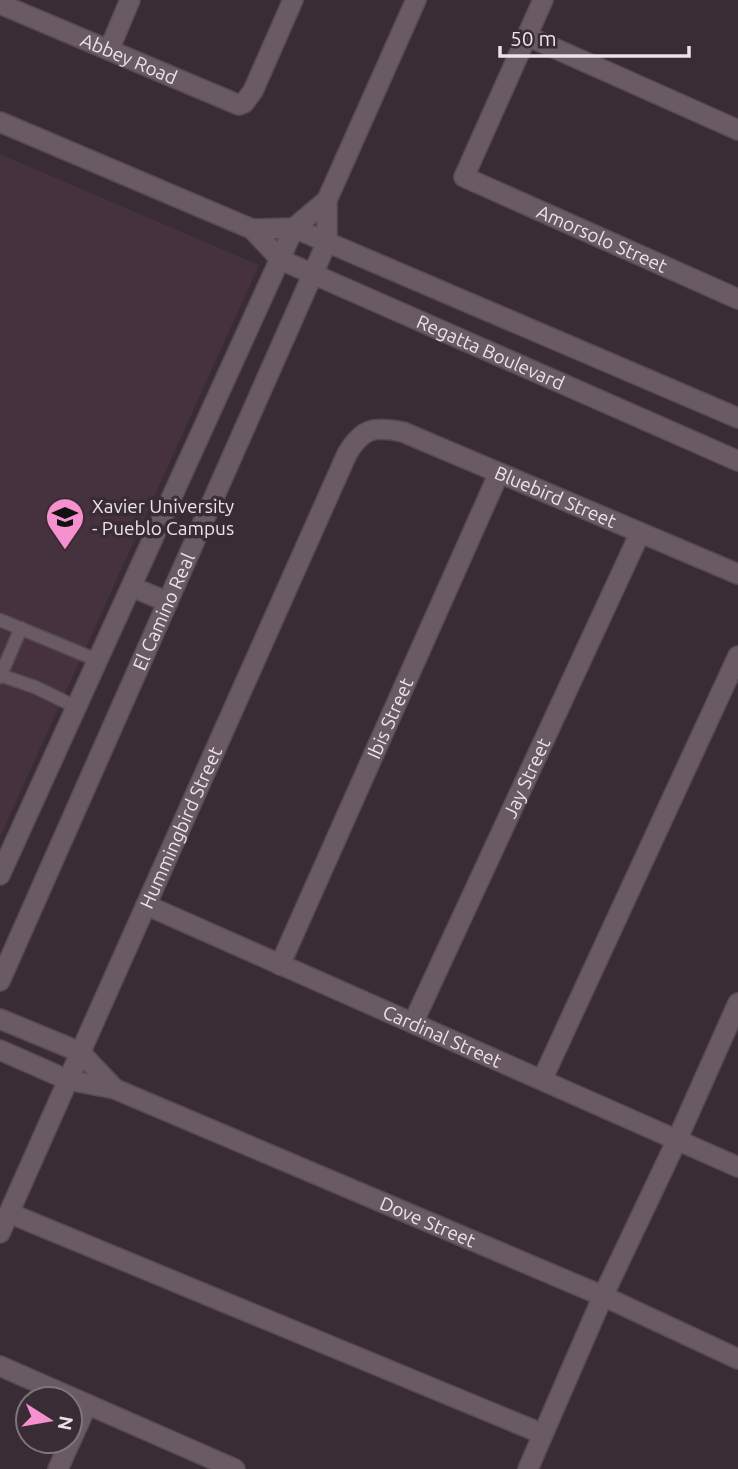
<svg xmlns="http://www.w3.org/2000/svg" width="738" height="1469" font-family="Ubuntu,sans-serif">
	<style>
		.built { fill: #46323e }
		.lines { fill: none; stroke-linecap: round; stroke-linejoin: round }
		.service-casing { stroke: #564a50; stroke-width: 15 }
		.minor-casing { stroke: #564a50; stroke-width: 22 }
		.tertiary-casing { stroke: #564a50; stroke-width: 22 }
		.service { stroke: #6a5a63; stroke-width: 12 }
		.minor { stroke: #6a5a63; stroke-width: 19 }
		.tertiary { stroke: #6a5a63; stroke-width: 19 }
		.labels { text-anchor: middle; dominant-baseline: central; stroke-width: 7; stroke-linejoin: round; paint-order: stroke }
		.street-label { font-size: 19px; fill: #ece2e7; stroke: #3a2c34 }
		.poi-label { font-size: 19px; fill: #ece2e7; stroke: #3a2c34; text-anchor: start }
	</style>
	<rect width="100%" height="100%" fill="#3a2c34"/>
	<path class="built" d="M0,154L259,265L0,837Z"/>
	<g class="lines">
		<defs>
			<path id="service" d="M0,620L97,660
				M0,675L35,687L76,707
				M0,677L21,628"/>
			<g id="minor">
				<path id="s1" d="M543,0L464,177L738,299"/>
				<path id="s2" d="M0,4L239,105L244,103L253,91L293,0"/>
				<path d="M527,36L738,130"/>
				<path d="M109,50L130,0"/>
				<path d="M0,122L252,229L281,260"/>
				<path d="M252,229L294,228"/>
				<path d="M132,587L168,602"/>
				<path id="s3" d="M146,905L738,1167"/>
				<path id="s4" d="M280,965L499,473"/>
				<path d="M0,1019L80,1052L115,1089"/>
				<path id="s5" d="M413,1023L640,533"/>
				<path id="s6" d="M0,1050L68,1080L115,1089L603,1296L738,1359"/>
				<path d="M542,1080L738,656"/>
				<path d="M9,1213L543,1434"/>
				<path id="s7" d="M0,1233L347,454C362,428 374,426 403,432L738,574"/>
				<path d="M0,1366L235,1469"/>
				<path d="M58,1469L87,1405"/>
				<path d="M528,1469L603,1296L677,1140L738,1003"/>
			</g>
			<g id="tertiary">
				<path d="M294,228L738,418"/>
				<path id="s8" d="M281,260L738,461"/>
				<path d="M0,875L294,228L327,200"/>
				<path id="s9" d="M0,981L327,242V200L416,0"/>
			</g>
		</defs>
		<use href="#service" class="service-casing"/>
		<use href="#minor" class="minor-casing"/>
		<use href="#tertiary" class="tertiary-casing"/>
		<use href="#service" class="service"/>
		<use href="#minor" class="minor"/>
		<use href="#tertiary" class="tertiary"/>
	</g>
	<defs>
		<symbol id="school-pin" viewBox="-11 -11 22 30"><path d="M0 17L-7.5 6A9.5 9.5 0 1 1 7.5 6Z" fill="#f690cf" stroke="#3a2c34"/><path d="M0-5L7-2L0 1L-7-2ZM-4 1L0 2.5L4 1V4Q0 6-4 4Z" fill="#111"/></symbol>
	</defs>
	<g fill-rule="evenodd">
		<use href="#school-pin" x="43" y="495" width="44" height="60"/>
	</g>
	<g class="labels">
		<g class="street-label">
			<text stroke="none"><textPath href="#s2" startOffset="140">Abbey Road</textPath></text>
			<text stroke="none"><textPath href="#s1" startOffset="345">Amorsolo Street</textPath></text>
			<text stroke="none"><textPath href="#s8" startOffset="229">Regatta Boulevard</textPath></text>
			<text stroke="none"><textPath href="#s7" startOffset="1085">Bluebird Street</textPath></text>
			<text stroke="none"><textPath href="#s9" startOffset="404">El Camino Real</textPath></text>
			<text stroke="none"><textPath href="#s4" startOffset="270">Ibis Street</textPath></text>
			<text stroke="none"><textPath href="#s5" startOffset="270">Jay Street</textPath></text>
			<text stroke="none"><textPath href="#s7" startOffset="444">Hummingbird Street</textPath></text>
			<text stroke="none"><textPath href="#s3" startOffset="324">Cardinal Street</textPath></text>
			<text stroke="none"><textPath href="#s6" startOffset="462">Dove Street</textPath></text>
		</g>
		<g class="poi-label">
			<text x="92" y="506">Xavier University<tspan x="92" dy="22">- Pueblo Campus</tspan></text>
		</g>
	</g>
	<g transform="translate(49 1420) rotate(101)"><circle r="33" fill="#3a2c34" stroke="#81757c" stroke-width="2"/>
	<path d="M0-5L12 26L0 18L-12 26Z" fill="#f690cf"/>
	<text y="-10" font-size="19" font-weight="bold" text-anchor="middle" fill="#ece2e7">N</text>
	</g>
	<path d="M500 46v10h189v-10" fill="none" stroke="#ece2e7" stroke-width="3.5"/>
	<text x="510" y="46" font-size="21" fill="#ece2e7" stroke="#3a2c34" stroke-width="5" paint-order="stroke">50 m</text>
</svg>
